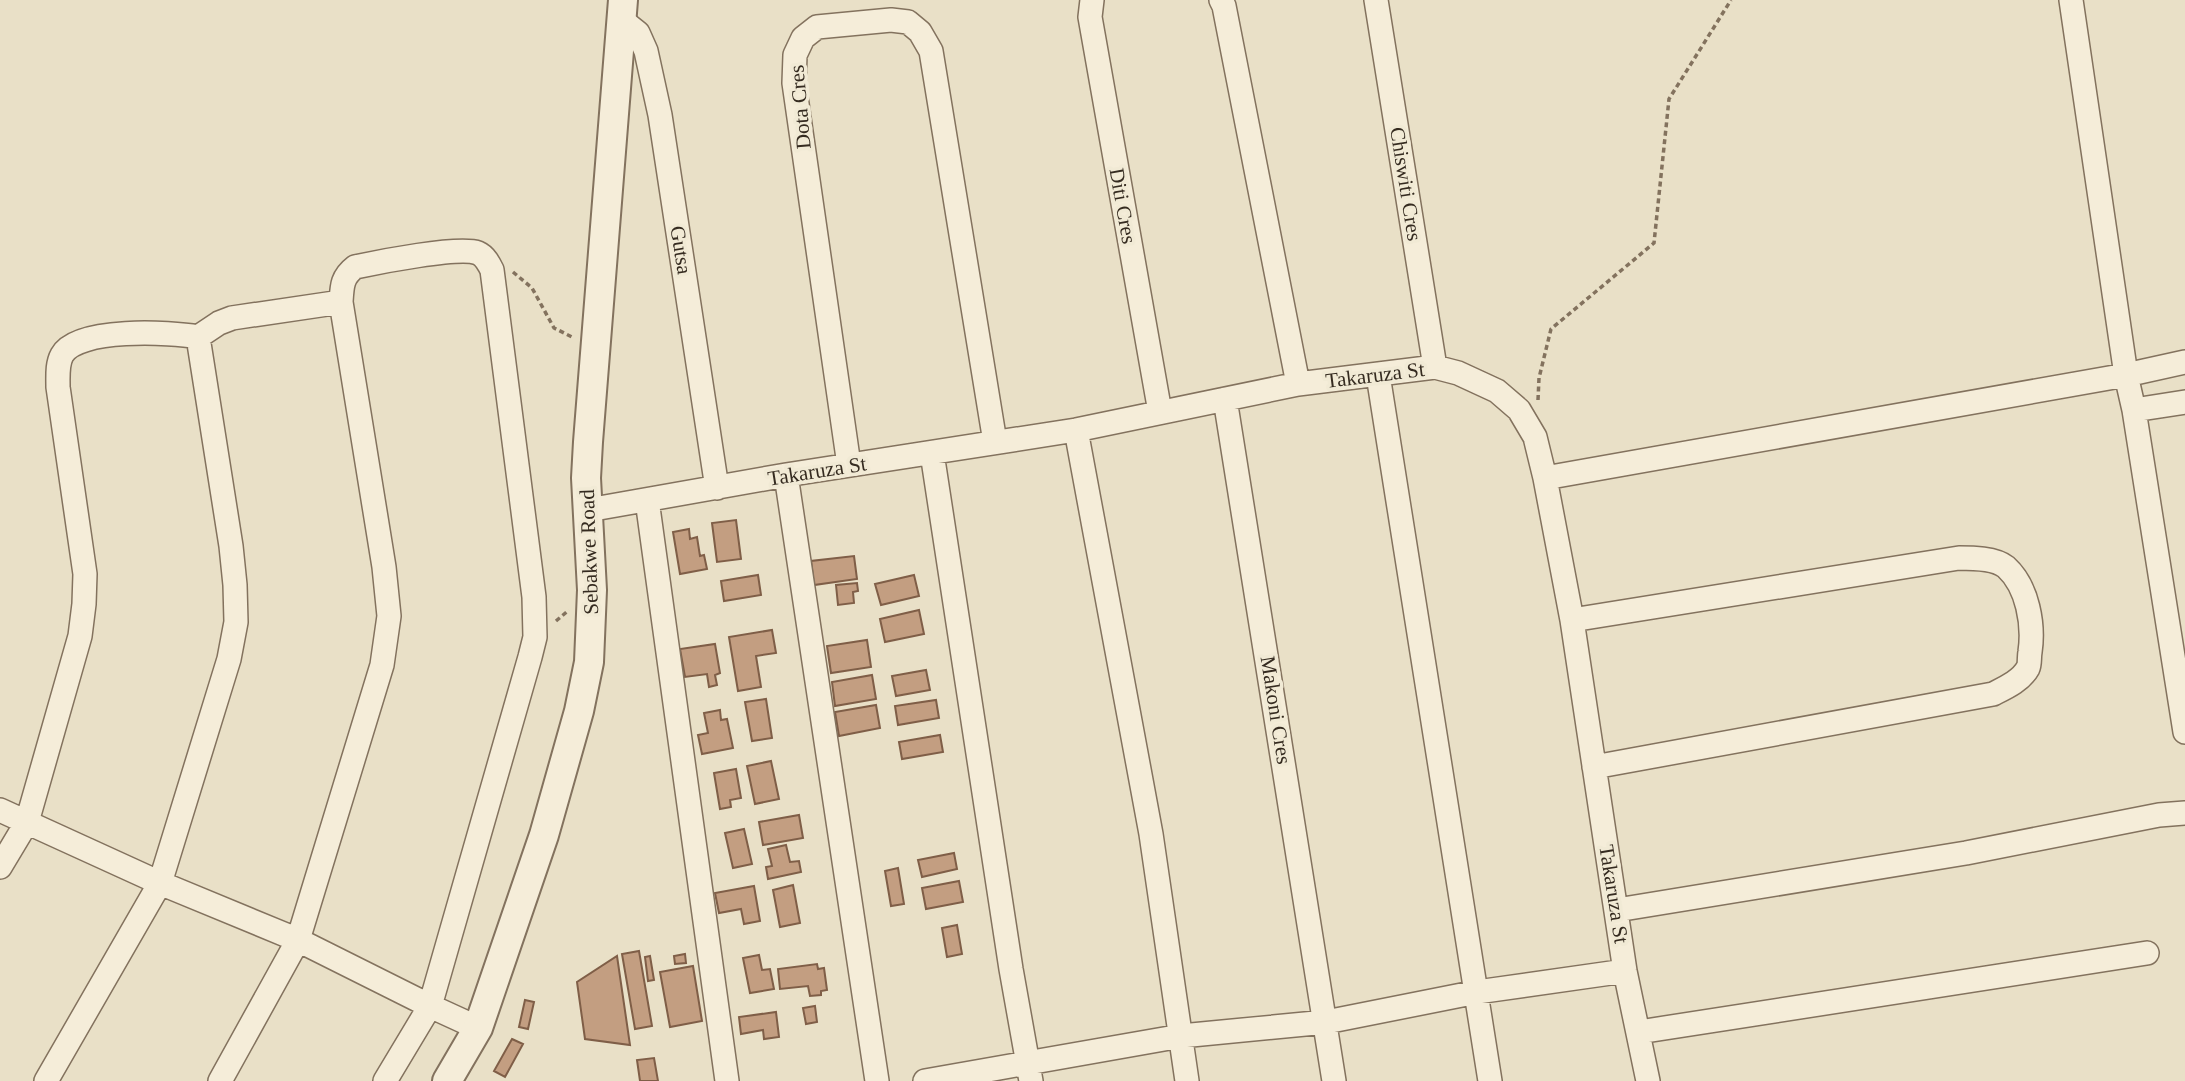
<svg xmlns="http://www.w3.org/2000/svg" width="2185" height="1081" font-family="Georgia,serif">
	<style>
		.building { fill: #c39e81; stroke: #7f5e47; stroke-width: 2 }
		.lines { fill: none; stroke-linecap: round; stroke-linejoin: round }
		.minor-casing { stroke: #83725e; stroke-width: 26 }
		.tertiary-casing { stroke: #83725e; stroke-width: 32 }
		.path { stroke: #83725e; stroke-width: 3.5; stroke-dasharray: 5 3.5; stroke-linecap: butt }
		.minor { stroke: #f5edd9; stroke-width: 23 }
		.tertiary { stroke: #f5edd9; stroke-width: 28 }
		.labels { text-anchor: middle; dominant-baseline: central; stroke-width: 7; stroke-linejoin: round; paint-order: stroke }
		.street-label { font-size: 21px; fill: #352b20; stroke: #f1ead5 }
	</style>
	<rect width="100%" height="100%" fill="#e9e0c7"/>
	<path class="building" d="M736,520L741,559L717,562L712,523Z
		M689,529L690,539L697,537L700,556L704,555L707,569L680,574L673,532Z
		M854,556L857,579L814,585L811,561Z
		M758,575L761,595L724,601L721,581Z
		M914,575L919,596L881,605L875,584Z
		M857,583L858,591L853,592L854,603L838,605L836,585Z
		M919,610L924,634L885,642L880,619Z
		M772,630L776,653L756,656L761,687L738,691L729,637Z
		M867,640L871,667L831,673L827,646Z
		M715,644L720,673L715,675L717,685L709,687L707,674L685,677L680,649Z
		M926,670L930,690L896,696L892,676Z
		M872,675L876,699L835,706L832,682Z
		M766,699L772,738L752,741L745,702Z
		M936,700L939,718L898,725L895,706Z
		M876,705L880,728L839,736L835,712Z
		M720,710L721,720L727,719L733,748L702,754L698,735L708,733L704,713Z
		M940,735L943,752L902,759L899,742Z
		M771,761L779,799L755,804L747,766Z
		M736,769L741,798L730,800L731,807L720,809L714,773Z
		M799,815L803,838L763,845L759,822Z
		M744,829L752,864L733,868L725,833Z
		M786,845L790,862L799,861L801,872L768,879L766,867L772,866L768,849Z
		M954,853L957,869L922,877L918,860Z
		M898,868L904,904L891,906L885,871Z
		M959,881L963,902L926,909L922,888Z
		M793,885L800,923L780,927L773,890Z
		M754,886L760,921L744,924L741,909L719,913L715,893Z
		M957,925L962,954L947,957L942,928Z
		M639,951L652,1026L635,1029L622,954Z
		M685,954L686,963L675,964L674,956Z
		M759,955L762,970L770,969L774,989L750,993L743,958Z
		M617,956L630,1045L585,1039L577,982Z
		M650,956L654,980L648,981L645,957Z
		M817,964L818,969L824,968L827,990L821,991V995L810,996L808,986L780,989L778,969Z
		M693,966L702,1021L670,1027L660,972Z
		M525,1000L534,1002L528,1029L519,1027Z
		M815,1006L817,1022L806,1024L803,1008Z
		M776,1012L779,1037L764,1039L763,1030L741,1034L739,1017Z
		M512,1039L523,1044L505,1077L494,1071Z
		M654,1058L658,1081H640L637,1060Z"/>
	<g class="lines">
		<defs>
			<path id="minor" d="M1092,0L1090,17L1160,412
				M1221,0L1224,6L1298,384
				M1376,0L1435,367
				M2071,0L2126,375L2134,410L2185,732
				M623,21L638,33L646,51L660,115L717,488
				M341,302C342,286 342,277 355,267C378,262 459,246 478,253C485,256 489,264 492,270L534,597L535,637L530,657L430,1006L385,1081
				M1378,375L1490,1081
				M1225,399L1334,1081
				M2134,410L2185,402
				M1076,430L1151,834L1187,1081
				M932,453L1011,969L1031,1081
				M849,465L794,83L795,55L803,38L817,27L891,20L908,22L920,32L931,51L995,442
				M786,475L877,1081
				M1545,478L2126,375L2185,362
				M647,500L727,1081
				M588,510L786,475L1076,430L1298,384L1435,367L1458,373L1497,391L1519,410L1535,437L1545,478L1572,620L1625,971L1648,1081
				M1572,620L1959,558C1972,558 1995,558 2006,567C2028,587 2034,625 2030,652C2029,657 2030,664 2028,668C2021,681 2005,688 1993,694L1594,767
				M0,810L160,883L298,940L430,1006L478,1028
				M0,867L27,822L80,636L84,604L85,574L58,387C58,376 57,364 62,355C77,327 171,332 198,337L219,323L232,318L341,302L384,567L389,616L382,665L298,940L220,1081
				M1617,910L1966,853L2159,815L2185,813
				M1639,1032L2147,953
				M46,1081L160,883L229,659L236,622L235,585L231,546L198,337
				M925,1081L1181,1036L1326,1022L1477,992L1625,971"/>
			<path id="tertiary" d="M447,1081L478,1028L544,835L579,711L589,662L592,590L586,478L588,442L623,0"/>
		</defs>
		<use href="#minor" class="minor-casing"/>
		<use href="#tertiary" class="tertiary-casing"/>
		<path class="path" d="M513,272L532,288L554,328L574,338
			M1538,400L1539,378L1551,329L1654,243L1669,99L1731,0
			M556,621L569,610"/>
		<use href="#minor" class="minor"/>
		<use href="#tertiary" class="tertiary"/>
	</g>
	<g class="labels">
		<g class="street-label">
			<text transform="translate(800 107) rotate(-95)">Dota Cres</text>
			<text transform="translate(1406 184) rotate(81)">Chiswiti Cres</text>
			<text transform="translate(1123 206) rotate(80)">Diti Cres</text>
			<text transform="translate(681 250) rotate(81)">Gutsa</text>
			<text transform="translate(1375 375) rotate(-7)">Takaruza St</text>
			<text transform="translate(817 471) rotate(-9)">Takaruza St</text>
			<text transform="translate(589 552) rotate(-92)">Sebakwe Road</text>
			<text transform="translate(1276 710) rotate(81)">Makoni Cres</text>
			<text transform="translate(1614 894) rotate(81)">Takaruza St</text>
		</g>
	</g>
</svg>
